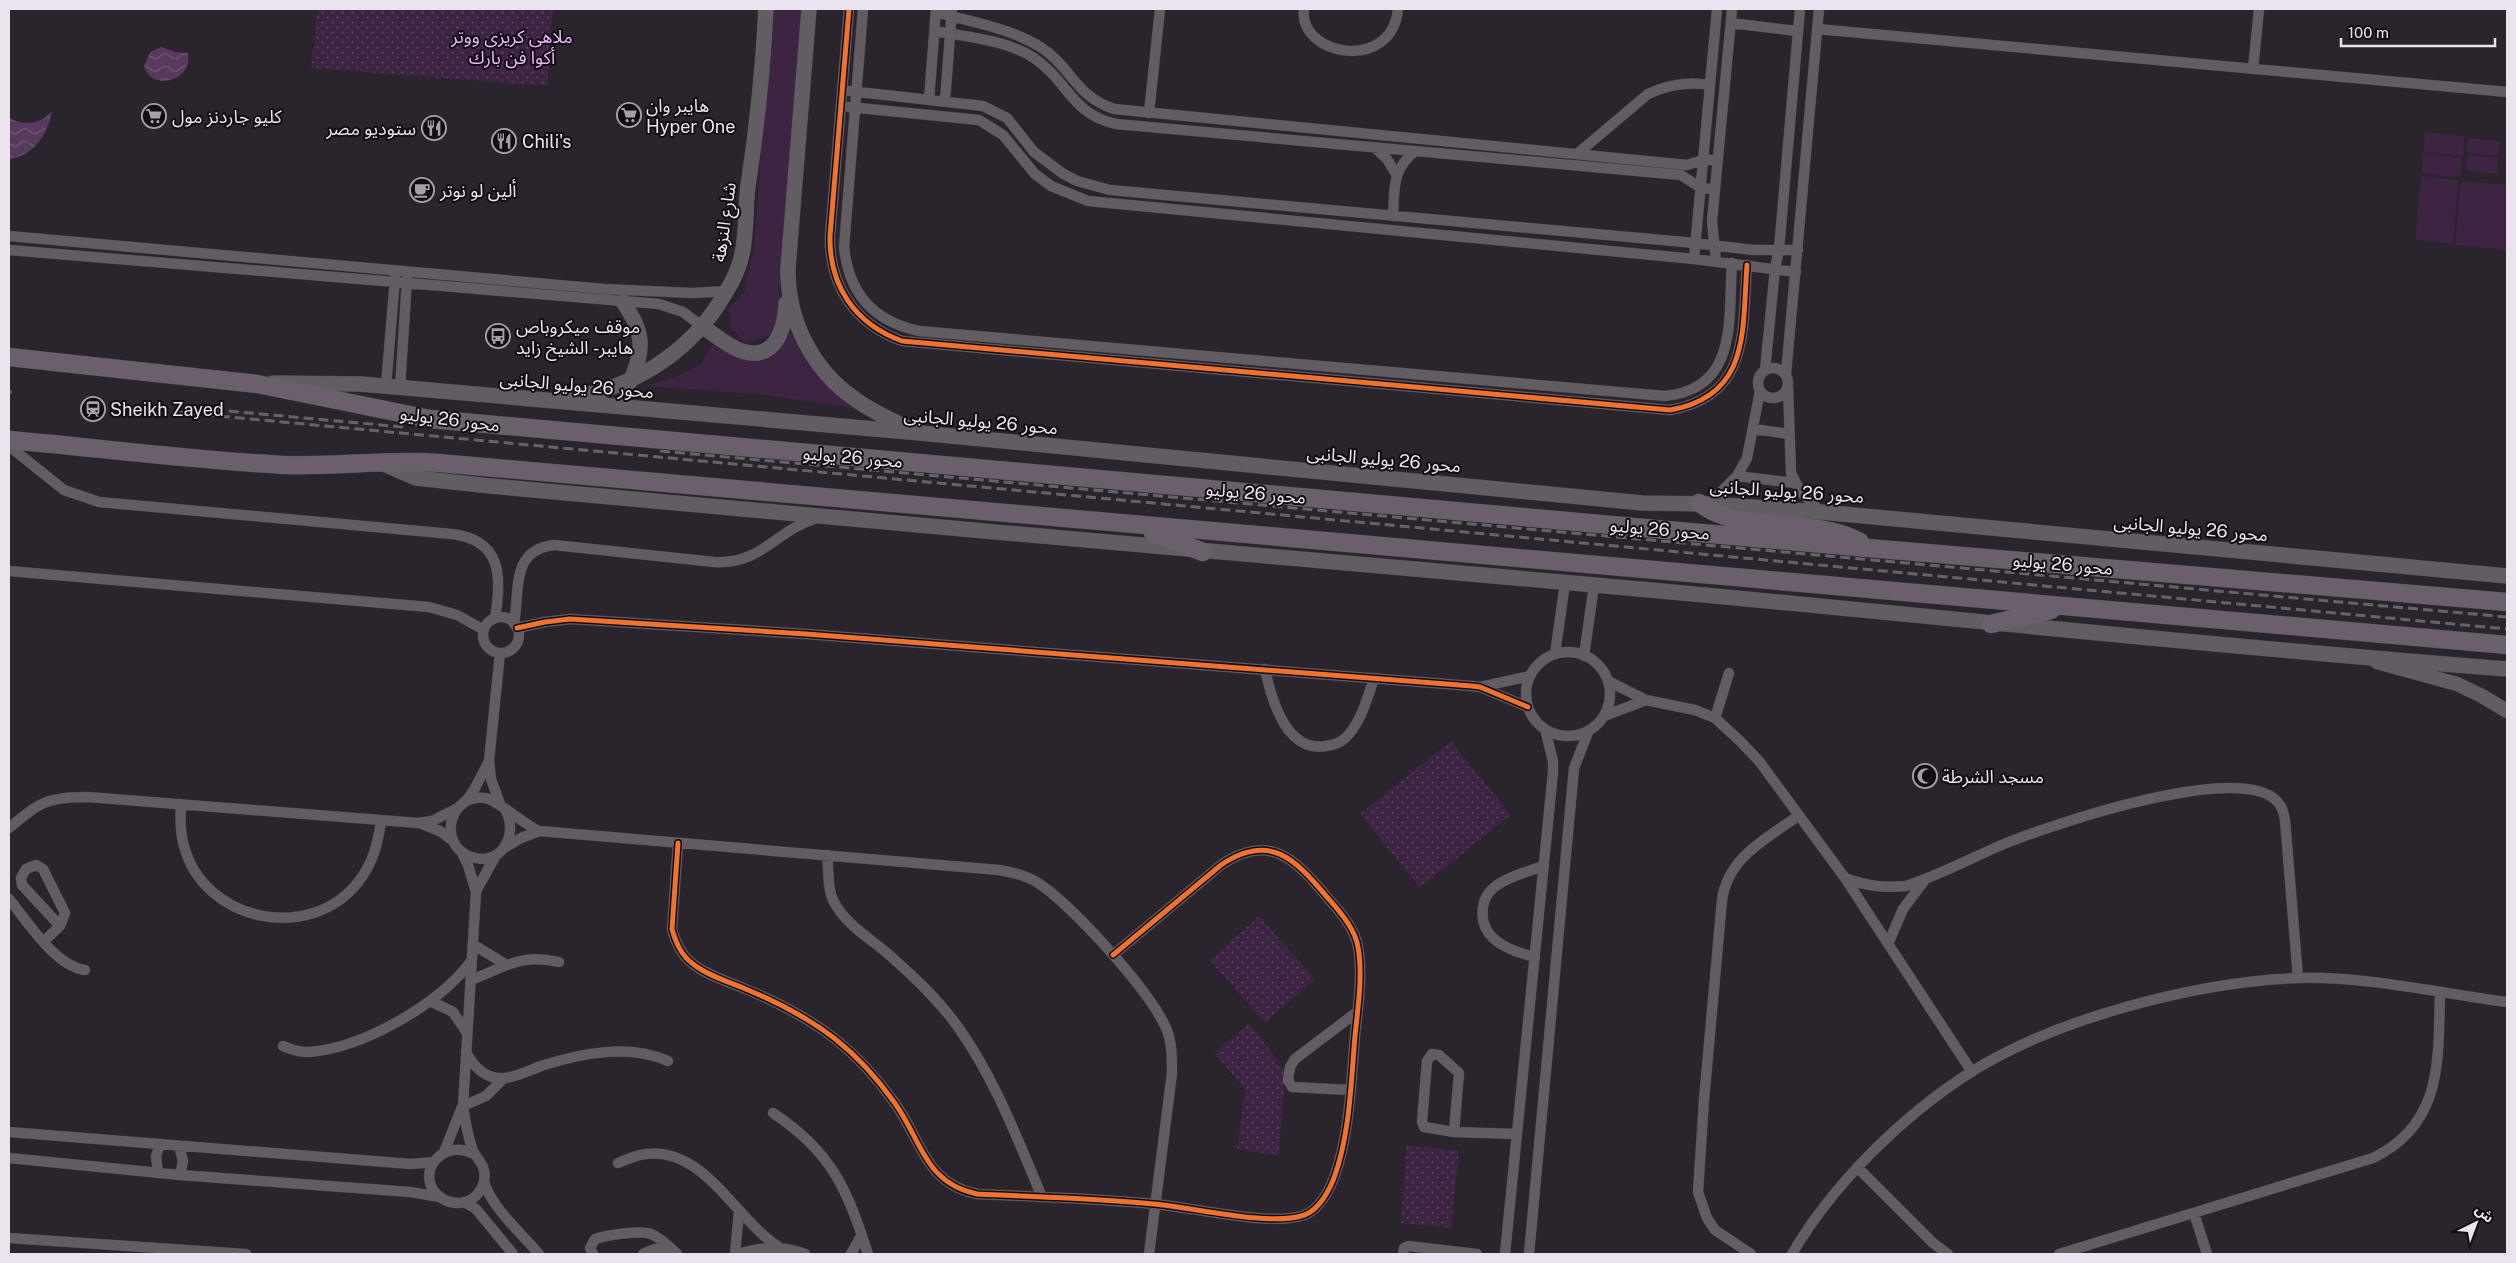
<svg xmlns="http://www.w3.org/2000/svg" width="2516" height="1263" font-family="'Public Sans','Noto Sans Arabic',sans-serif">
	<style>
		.grass { fill: #3c2442 }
		.park { fill: url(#park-dots) }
		.water { fill: url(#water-waves) }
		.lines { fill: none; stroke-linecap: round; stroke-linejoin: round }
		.minor-casing { stroke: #464147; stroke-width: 11 }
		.tertiary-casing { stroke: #464147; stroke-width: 15 }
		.secondary-casing { stroke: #464147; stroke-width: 16 }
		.trunk-casing { stroke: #464147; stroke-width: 19 }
		.minor { stroke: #625d63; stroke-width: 10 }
		.tertiary { stroke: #625d63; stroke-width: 14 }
		.secondary { stroke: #625d63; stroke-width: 15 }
		.trunk { stroke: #6a606c; stroke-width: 18 }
		.rail { stroke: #666368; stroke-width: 3; stroke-dasharray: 10 5; stroke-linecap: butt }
		.cycleway-casing { stroke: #120d13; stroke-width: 8 }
		.cycleway { stroke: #ef722f; stroke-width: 5 }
		.labels { text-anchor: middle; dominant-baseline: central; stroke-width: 4; stroke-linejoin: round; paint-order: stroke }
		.park-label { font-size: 18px; fill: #edb8fb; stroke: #120d13 }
		.poi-label { font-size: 18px; fill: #ebe3ed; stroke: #120d13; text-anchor: start }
		.street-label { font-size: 18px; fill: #ebe3ed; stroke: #120d13 }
	</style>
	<defs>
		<pattern id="park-dots" width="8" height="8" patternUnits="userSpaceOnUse" patternTransform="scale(1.25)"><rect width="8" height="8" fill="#3c2442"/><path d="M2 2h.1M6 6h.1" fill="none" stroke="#58445e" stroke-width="1.8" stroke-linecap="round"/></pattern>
		<pattern id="water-waves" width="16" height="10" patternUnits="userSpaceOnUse" patternTransform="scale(1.25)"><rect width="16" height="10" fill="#583a5f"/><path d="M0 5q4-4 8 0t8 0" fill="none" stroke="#705676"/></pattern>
	</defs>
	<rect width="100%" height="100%" fill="#2a242c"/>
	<path class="grass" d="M772,9H802L778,312C782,335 763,340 744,342L732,329L728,309L744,293L754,247Z
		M2425,132L2465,136L2463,156L2423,152Z
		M2468,138L2500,141L2499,156L2467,153Z
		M2423,153L2462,158L2460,177L2421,173Z
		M2467,155L2499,158L2497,174L2466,171Z
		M2421,176L2458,180L2453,244L2415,240Z
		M2461,181L2507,185V250L2455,245Z
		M792,330L858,409L766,395L645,386L679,376L702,363L712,345C734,356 744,361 770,359Z"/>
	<path class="park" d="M318,9H553L547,86L311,68Z
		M1451,741L1511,815L1420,888L1360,814Z
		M1259,916L1315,979L1265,1023L1210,960Z
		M1249,1023L1285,1070L1279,1156L1237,1149L1245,1089L1214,1053Z
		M1406,1146L1459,1150L1451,1228L1401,1223Z"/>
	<path class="water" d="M161,47L176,52L188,53C194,80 152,93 144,66L150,52Z
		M52,111C48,134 34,156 9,159V118C25,126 39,125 52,111Z"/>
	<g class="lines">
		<defs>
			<path id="minor" d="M849,9L830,236C829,286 855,324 902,341L1670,410C1751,396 1742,330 1747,265
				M863,9L844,247C849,294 873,321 919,331L1665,396C1739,389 1728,319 1732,263
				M1304,9C1298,56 1392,73 1398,9
				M936,12C971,22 1011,28 1042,48C1072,68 1075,96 1114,109L1687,165L1703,160H1718
				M1731,23L1797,31
				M1817,29L2507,92
				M935,31C967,37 1007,40 1034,58C1069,82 1071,114 1116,124L1681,175L1701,188L1715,189
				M2253,69L2259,9
				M850,91L983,106L1007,118L1034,152L1062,173L1077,181L1110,190L1695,243L1753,250H1798
				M929,100L936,9
				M945,101L952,9
				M849,107L979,120L1003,135L1035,174L1051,186L1088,201L1694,259L1796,272
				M1149,113L1160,9
				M1375,148L1387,159L1396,174
				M1577,154L1648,94C1669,84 1688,81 1710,85
				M1393,216C1395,188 1391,171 1415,151
				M9,236L604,289L692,293L727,291
				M9,250L659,304L683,312L703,327
				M1694,259L1717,9
				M1716,261L1712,221L1732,9
				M1758 383a15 15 0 1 1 30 0a15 15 0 1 1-30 0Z
				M1765,370L1775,269L1779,249L1800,9
				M1786,374L1819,9
				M386,387L395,278
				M400,388L407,279
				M1788,388L1791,473L1800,491L1821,512
				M1754,429L1789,434
				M9,446L64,490L99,502L452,534C502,540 502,577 495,618
				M1737,476L1795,483
				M1709,504L1737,476L1747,458L1760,391
				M9,571L429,607L457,615L484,630
				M483 635a18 18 0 1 1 36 0a18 18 0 1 1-36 0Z
				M514,624C520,591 510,550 554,545L714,562C762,565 774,531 817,518
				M517,628L545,622L570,619L806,634L1472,686L1480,687L1528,707
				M1526 694a42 42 0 1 1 84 0a42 42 0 1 1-84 0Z
				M1555,654L1565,583
				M1584,656L1594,585
				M1265,669C1271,698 1286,753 1326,746C1335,745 1343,742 1349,734C1362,719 1368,696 1374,678
				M1608,681L1646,700L1695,710L1715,718L1740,741L1759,761L1845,878L1972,1072
				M1480,687L1530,676
				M1604,716L1646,700
				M1715,718L1729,673
				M466,801L474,790L489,761
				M181,804C180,819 180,832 184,846C204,922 311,944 359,881C373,863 378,843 381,821
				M500,804L491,779L489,761L500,653
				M505,809C520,835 500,869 469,856C437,843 450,793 485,798C498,800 523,824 539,831L999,870C1012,872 1024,875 1035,881C1070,902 1150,991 1166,1028C1172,1042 1172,1057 1172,1073L1149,1254
				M422,824L440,831L453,841
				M9,828C40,802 47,797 88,797L418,823L432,821L456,809
				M678,843L672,929C676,943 681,955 693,964C708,976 730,982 748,990C779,1003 808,1018 834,1038C857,1056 877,1078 894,1102C922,1140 924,1183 977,1194C1036,1197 1095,1198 1154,1204C1191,1207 1268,1226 1301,1216C1318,1212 1328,1193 1334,1178C1350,1134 1351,1082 1355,1036C1358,1007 1363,975 1358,947C1355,928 1339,911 1327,897C1295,859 1270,832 1221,865L1113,955
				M504,848L521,838L539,831
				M462,853L468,865L476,892L463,1106C465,1120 467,1134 472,1148C474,1155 480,1160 483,1167C488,1181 480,1197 466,1202C458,1204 447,1203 440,1197C413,1176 441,1137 474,1154
				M827,855C829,869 827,888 833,900C844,923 868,937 887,953C913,976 938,999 958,1027C995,1079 1017,1138 1042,1197
				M1845,878C1866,886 1883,888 1906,886C1940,875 1971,858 2004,844C2048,826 2250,756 2280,805C2283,809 2284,815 2285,820L2298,978
				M476,891L496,855
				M9,899C28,922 55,966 85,970
				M44,941L60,926L65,913L43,869L36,865L26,869L21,878L22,885L60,926
				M1888,944L1903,909L1924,881
				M474,945L505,964
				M1535,957C1509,951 1478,939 1483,907C1484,898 1490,890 1497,885C1511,876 1528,871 1544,866
				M471,980C505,967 521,953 559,962
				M430,1001L453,1012L467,1033
				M283,1046C291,1049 299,1053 309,1052C363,1048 440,1004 472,960
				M466,1052C473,1066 486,1080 504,1078C517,1077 532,1069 544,1065C583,1053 629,1044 668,1061
				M1350,1090L1292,1087L1288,1080L1290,1067L1295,1059L1357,1012
				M463,1106L486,1096L504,1078
				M773,1113C832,1152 847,1189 868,1254
				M9,1132L411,1164L434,1162
				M1454,1132L1459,1073L1439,1055L1432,1054L1427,1061L1422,1122L1424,1127L1454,1132L1517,1134
				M179,1146L183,1161L180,1175
				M444,1152L462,1107
				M9,1158L180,1175L410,1192L440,1197
				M618,1163C625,1160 632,1157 640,1155C702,1141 735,1220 779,1247
				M1857,1167L1933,1243L1948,1254
				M158,1173L156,1156L160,1144
				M484,1181C490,1206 522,1234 539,1254
				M464,1202L476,1209L513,1254
				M2194,1213L2207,1254
				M9,1238L246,1254
				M593,1254L590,1248L595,1239C607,1235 640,1230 651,1234C661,1238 670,1247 677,1254
				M643,1254C652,1250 659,1245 666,1254
				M735,1254L739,1211
				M737,1254C762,1247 781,1245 805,1254
				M851,1254L861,1236
				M1403,1254L1404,1248L1408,1246L1477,1254
				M1505,1254L1553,772V761L1545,729
				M1529,1254L1574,768L1589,730
				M1751,1254L1715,1230L1707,1218L1698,1192L1704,1100L1722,900C1728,857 1766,839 1798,816
				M1792,1254C1833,1184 1902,1116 1971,1072C2057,1018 2196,982 2297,978C2367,976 2438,993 2507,1002
				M2059,1254L2373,1158C2443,1124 2438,1061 2440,994"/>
			<path id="tertiary" d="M2377,662L2457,684L2482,696L2507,711"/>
			<path id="secondary" d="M809,9L788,268C787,319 812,370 855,399C872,412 892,420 912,430
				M623,302C644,332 645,349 630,382
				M703,327C714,334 726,345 739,350C774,364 785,330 786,303
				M273,383L361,384L920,433L1642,503L1709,504L1821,512L2507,576
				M573,398C633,386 681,358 716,308C727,291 738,274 742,254C747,232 745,208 748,186C757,127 763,68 766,9
				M379,462L416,478L490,486C858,520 1227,553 1595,585C1899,612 2203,646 2507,669"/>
			<path id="trunk" d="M9,357L257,384L430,419L1868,548L2507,602
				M9,440C100,448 192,460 284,465C336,467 388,459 439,463L2507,645
				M1699,503C1743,536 1811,515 1860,542
				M1153,533L1203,552
				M1991,624L2051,610"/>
		</defs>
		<use href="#minor" class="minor-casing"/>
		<use href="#tertiary" class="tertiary-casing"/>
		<use href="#secondary" class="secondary-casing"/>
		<use href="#trunk" class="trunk-casing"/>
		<use href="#minor" class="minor"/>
		<use href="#tertiary" class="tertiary"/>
		<use href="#secondary" class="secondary"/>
		<use href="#trunk" class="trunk"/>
		<path class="rail" d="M9,392H12
			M184,407L403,427
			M175,412L2507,629
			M660,451L2507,617"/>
		<defs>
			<path id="cycleway" d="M849,9L830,236C829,286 855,324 902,341L1670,410C1751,396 1742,330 1747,265
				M517,628L545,622L570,619L806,634L1472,686L1480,687L1528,707
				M678,843L672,929C676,943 681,955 693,964C708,976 730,982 748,990C779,1003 808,1018 834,1038C857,1056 877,1078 894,1102C922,1140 924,1183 977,1194C1036,1197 1095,1198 1154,1204C1191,1207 1268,1226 1301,1216C1318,1212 1328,1193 1334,1178C1350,1134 1351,1082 1355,1036C1358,1007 1363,975 1358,947C1355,928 1339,911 1327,897C1295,859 1270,832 1221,865L1113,955"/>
		</defs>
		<use href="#cycleway" class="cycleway-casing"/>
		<use href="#cycleway" class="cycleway"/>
	</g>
	<defs>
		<symbol id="supermarket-ring" viewBox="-11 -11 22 22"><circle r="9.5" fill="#120d13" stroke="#a7a0a9" stroke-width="1.5"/><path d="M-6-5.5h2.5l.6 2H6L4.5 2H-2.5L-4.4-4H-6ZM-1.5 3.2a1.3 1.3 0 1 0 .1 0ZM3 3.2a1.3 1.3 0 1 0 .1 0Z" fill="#a7a0a9"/></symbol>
		<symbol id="restaurant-ring" viewBox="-11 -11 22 22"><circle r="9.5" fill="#120d13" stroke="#a7a0a9" stroke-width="1.5"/><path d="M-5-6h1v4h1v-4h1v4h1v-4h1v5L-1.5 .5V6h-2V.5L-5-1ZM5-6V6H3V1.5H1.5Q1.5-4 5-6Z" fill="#a7a0a9"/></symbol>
		<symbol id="cafe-ring" viewBox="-11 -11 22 22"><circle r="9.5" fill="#120d13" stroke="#a7a0a9" stroke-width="1.5"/><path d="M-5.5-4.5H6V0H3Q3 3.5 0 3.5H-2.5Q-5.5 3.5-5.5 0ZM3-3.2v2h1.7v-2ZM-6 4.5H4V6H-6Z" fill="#a7a0a9"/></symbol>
		<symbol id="bus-ring" viewBox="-11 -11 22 22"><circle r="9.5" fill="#120d13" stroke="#a7a0a9" stroke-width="1.5"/><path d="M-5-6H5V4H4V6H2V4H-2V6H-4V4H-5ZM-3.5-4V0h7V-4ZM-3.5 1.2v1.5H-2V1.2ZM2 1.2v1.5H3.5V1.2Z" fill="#a7a0a9"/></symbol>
		<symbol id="station-ring" viewBox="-11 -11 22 22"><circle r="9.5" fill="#120d13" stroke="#a7a0a9" stroke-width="1.5"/><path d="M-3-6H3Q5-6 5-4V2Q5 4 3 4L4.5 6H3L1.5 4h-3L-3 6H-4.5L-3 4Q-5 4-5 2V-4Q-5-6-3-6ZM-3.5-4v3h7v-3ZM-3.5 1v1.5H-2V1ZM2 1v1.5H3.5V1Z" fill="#a7a0a9"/></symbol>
		<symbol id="mosque-ring" viewBox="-11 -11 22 22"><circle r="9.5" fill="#120d13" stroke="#a7a0a9" stroke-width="1.5"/><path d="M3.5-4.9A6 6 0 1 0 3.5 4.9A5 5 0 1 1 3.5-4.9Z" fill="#a7a0a9"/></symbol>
	</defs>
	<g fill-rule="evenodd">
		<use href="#supermarket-ring" x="615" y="101" width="28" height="28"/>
		<use href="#supermarket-ring" x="140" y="102" width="28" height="28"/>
		<use href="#restaurant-ring" x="420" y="114" width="28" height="28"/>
		<use href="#restaurant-ring" x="490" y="127" width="28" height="28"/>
		<use href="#cafe-ring" x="408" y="176" width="28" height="28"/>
		<use href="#bus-ring" x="484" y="322" width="28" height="28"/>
		<use href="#station-ring" x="79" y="395" width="28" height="28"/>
		<use href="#mosque-ring" x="1911" y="762" width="28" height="28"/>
	</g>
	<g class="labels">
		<g class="park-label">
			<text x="512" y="36">ملاهى كريزى ووتر<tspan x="512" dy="21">أكوا فن بارك</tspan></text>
		</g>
		<g class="poi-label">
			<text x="646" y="105">هايبر وان<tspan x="646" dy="21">Hyper One</tspan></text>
			<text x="172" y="116">كليو جاردنز مول</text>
			<text x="416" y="128" text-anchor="end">ستوديو مصر</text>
			<text x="522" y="141">Chili's</text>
			<text x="440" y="190">ألين لو نوتر</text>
			<text x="516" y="326">موقف ميكروباص<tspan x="516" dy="21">هايبر - الشيخ زايد</tspan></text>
			<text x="110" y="409">Sheikh Zayed</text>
			<text x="1942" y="776">مسجد الشرطة</text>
		</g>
		<g class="street-label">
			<text transform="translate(724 222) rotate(-82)">شارع النزهة</text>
			<text transform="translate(577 385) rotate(5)">محور 26 يوليو الجانبى</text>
			<text transform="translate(450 419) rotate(7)">محور 26 يوليو</text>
			<text transform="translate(981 421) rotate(5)">محور 26 يوليو الجانبى</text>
			<text transform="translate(853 457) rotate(5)">محور 26 يوليو</text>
			<text transform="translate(1384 459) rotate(5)">محور 26 يوليو الجانبى</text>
			<text transform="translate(1787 491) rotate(4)">محور 26 يوليو الجانبى</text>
			<text transform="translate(1256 493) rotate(5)">محور 26 يوليو</text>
			<text transform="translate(2191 528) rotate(5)">محور 26 يوليو الجانبى</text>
			<text transform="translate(1660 529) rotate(5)">محور 26 يوليو</text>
			<text transform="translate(2063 564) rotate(5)">محور 26 يوليو</text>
		</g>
	</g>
	<rect width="2516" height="1263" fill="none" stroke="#ebe3ed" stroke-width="20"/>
	<g transform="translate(2476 1223) rotate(42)" stroke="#120d13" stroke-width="4" paint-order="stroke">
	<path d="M0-4L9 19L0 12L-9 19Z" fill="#ebe3ed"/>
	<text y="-8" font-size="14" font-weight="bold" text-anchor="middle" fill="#ebe3ed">ش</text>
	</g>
	<path d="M2341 38v8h154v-8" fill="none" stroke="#ebe3ed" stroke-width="2.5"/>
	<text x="2348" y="38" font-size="15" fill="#ebe3ed" stroke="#120d13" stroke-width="4" paint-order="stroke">100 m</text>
</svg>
